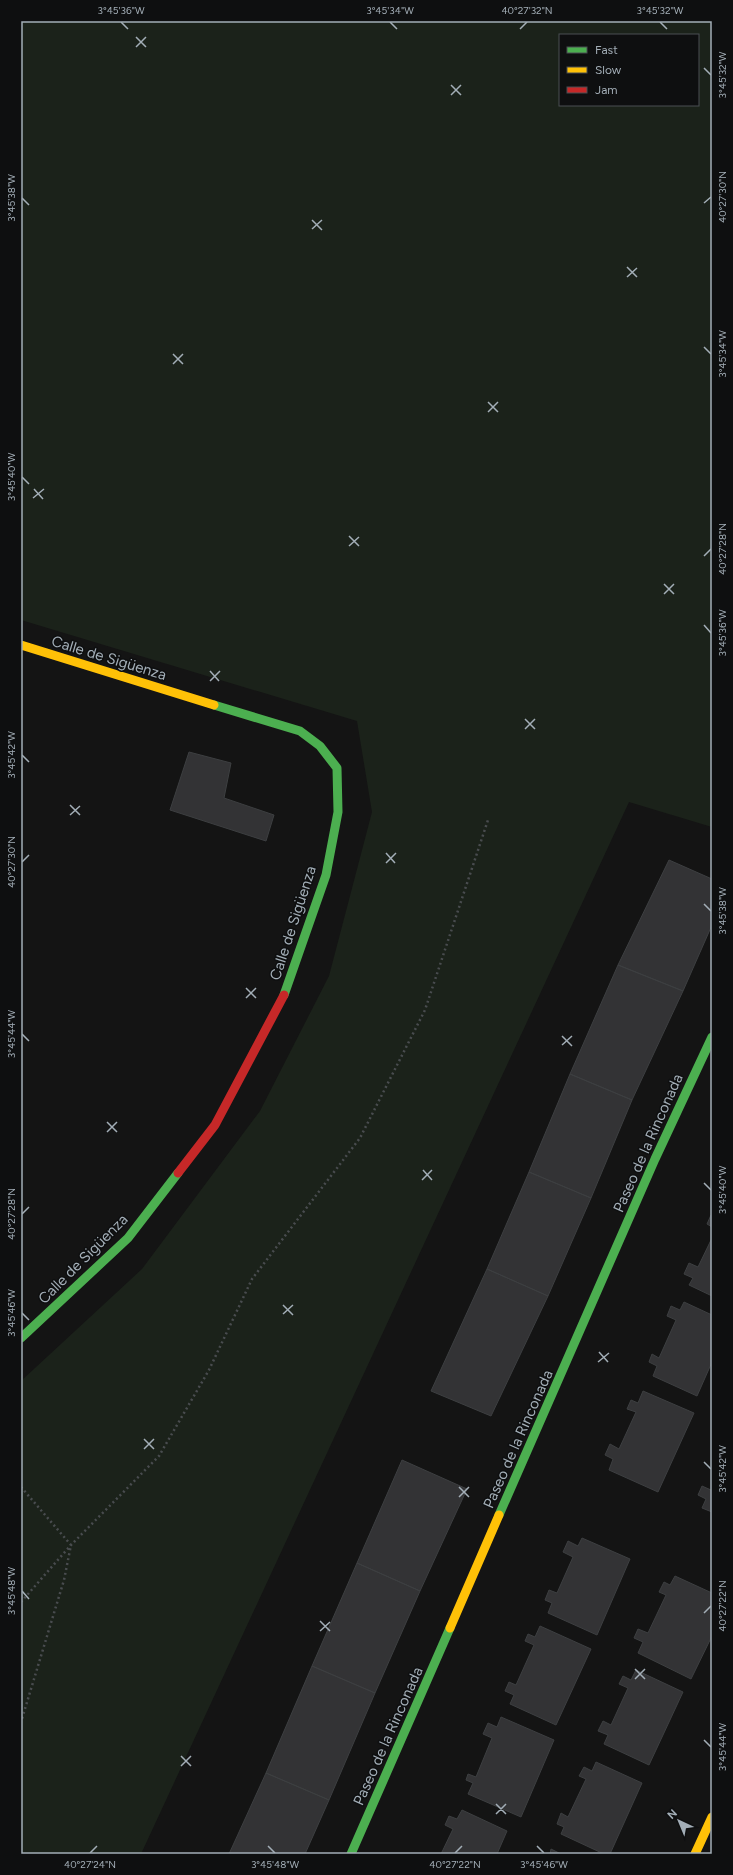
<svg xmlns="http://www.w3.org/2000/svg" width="733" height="1875" font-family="Figtree,sans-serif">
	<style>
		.green { fill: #1b221a; fill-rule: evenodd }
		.building { fill: #333335; stroke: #3d3f41 }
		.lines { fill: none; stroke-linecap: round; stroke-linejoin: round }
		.path { stroke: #494c4f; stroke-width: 2.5; stroke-dasharray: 2 3; stroke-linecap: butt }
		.fast { stroke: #4caf50; stroke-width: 9 }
		.slow { stroke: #ffc107; stroke-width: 9 }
		.jam { stroke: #c62828; stroke-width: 9 }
		.ticks { fill: none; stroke: #a3aeb7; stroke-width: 1.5 }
		.labels { text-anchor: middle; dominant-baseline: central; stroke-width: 3; stroke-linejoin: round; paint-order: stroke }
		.street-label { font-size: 15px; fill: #a3aeb7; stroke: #0e0f10 }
		.neatline { fill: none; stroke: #a3aeb7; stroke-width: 1.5 }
		.ticks-label { font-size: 10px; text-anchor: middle; fill: #a3aeb7 }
	</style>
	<rect width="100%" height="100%" fill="#141414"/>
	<path class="green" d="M21,21H712V827L629,802L141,1854H21V1381L142,1269L260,1111L329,976L372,812L357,721L21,620ZM560,35H698V105H560Z"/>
	<path class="building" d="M189,752L231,763L224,798L274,815L266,841L170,810Z
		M669,860L712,879V925L683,991L618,965Z
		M618,965L683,991L632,1100L570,1074Z
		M570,1074L632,1100L591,1198L529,1172Z
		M529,1172L591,1198L548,1296L487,1269Z
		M711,1215L712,1216V1227L707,1224Z
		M712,1238V1296L689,1285L693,1278L684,1274L689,1263L698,1267Z
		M487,1269L548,1296L491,1416L431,1391Z
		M684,1302L712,1315V1362L697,1396L653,1376L657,1366L649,1362L652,1354L659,1358L676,1320L667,1316L671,1306L680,1310Z
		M643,1391L694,1413L658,1492L609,1470L613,1459L605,1455L610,1444L619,1449L636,1412L627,1409L631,1400L638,1403Z
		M402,1460L467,1489L420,1591L357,1563Z
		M702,1486L711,1490L712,1489V1512L702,1508L706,1499L698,1495Z
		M582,1538L630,1559L597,1635L548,1613L552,1603L545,1600L549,1590L557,1593L573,1557L563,1552L568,1541L578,1546Z
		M357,1563L420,1591L375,1693L312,1666Z
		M675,1576L712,1593V1636L691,1679L638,1653L643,1642L634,1638L638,1629L648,1633L666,1595L659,1592L664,1582L670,1585Z
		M540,1626L591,1649L556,1725L510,1704L514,1695L505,1691L509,1682L516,1685L534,1645L525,1641L528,1634L535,1637Z
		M312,1666L375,1693L329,1800L266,1773Z
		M636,1670L683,1692L649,1765L604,1744L608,1735L598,1731L603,1721L611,1725L628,1688L619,1684L623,1676L631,1680Z
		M501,1717L554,1740L521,1817L468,1794L473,1783L466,1780L468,1774L476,1777L492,1738L483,1734L488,1723L497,1727Z
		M596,1762L642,1783L610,1854H604L561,1834L564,1827L557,1824L561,1813L568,1817L586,1779L579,1776L584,1767L592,1771Z
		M266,1773L329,1800L305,1854H229Z
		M462,1810L507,1831L497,1854H441L453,1829L445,1825L449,1816L457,1819Z
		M551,1849L561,1854H550Z"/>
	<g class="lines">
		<path class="path" d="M21,1487L71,1545L64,1580L21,1722
			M21,1602L71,1545L159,1456L209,1370L252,1279L360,1138L425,1010L488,820"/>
		<path class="fast" d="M214,705L300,731L320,746L337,768L338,812L326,875L284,995
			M21,1338L128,1238L178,1173
			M499,1515L655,1159L712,1037
			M351,1854L450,1628"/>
		<path class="slow" d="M21,645L214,705
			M450,1628L499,1515
			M695,1854L712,1817"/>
		<path class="jam" d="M178,1173L215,1125L284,995"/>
	</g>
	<path class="ticks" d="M121,22L128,29M390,22L397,29M660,22L667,29M520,29L527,22M136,37L146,47M136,47L146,37M704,68L711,75M451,85L461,95M451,95L461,85M22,198L29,205M704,203L711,197M312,220L322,230M312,229L322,220M627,267L637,277M627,277L637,268M704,347L711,354M173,354L183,364M173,364L183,354M488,402L498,412M488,412L498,402M22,477L29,484M34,489L43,499M33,498L44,489M349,536L359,546M349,546L359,537M704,556L711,549M664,584L674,594M664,594L674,584M704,625L711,633M210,671L219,681M210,681L220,671M525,719L535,729M525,729L535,719M22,755L29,762M70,805L80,815M70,815L80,806M386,853L395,863M22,862L29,855M386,863L396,853M704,904L711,911M246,988L256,998M246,998L256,988M22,1034L29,1041M562,1036L572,1046M562,1045L572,1036M107,1122L117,1132M107,1132L117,1122M423,1170L432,1180M422,1180L432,1170M704,1183L711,1190M22,1214L29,1207M283,1305L293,1315M22,1313L29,1320M283,1314L293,1305M599,1352L608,1362M598,1362L609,1353M144,1439L154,1449M144,1449L154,1439M704,1462L711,1469M459,1487L469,1497M459,1497L469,1487M22,1591L29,1599M704,1613L711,1606M320,1621L330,1631M320,1631L330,1622M635,1669L645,1679M635,1679L645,1669M704,1740L711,1747M181,1756L191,1766M181,1766L191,1756M496,1804L506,1814M496,1814L506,1804M268,1846L275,1853M537,1846L544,1853M90,1853L97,1846M455,1853L462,1846"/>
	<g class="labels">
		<g class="street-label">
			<text transform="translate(109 658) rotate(17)">Calle de Sigüenza</text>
			<text transform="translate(293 923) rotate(-72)">Calle de Sigüenza</text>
			<text transform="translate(648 1143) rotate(-66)">Paseo de la Rinconada</text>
			<text transform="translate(83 1259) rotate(-45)">Calle de Sigüenza</text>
			<text transform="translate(518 1439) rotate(-66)">Paseo de la Rinconada</text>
			<text transform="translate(388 1736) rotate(-66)">Paseo de la Rinconada</text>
		</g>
	</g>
	<rect width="733" height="1875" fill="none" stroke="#0e0f10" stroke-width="44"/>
	<rect x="559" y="34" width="140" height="72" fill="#0e0f10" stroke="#4a4f53"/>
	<rect x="567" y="47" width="20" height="6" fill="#4caf50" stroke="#4a4f53"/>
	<text x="595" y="54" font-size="12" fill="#a3aeb7">Fast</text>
	<rect x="567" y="67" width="20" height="6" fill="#ffc107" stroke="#4a4f53"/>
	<text x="595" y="74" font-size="12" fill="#a3aeb7">Slow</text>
	<rect x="567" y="87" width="20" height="6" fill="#c62828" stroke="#4a4f53"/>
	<text x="595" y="94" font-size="12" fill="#a3aeb7">Jam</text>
	<g transform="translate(679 1821) rotate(316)" stroke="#0e0f10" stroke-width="3" paint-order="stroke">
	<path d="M0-3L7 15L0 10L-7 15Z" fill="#a3aeb7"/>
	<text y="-6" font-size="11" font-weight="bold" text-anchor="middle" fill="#a3aeb7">N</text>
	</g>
	<rect x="22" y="22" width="689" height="1831" class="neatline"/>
	<g class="ticks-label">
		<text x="121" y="14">3°45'36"W</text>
		<text x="390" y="14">3°45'34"W</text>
		<text x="527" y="14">40°27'32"N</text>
		<text x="660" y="14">3°45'32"W</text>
		<text transform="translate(722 75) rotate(-90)" y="4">3°45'32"W</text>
		<text transform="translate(722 197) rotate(-90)" y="4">40°27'30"N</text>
		<text transform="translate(11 198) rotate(-90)" y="4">3°45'38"W</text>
		<text transform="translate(722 354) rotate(-90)" y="4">3°45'34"W</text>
		<text transform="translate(11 477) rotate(-90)" y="4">3°45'40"W</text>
		<text transform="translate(722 549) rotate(-90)" y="4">40°27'28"N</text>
		<text transform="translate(722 633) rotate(-90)" y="4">3°45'36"W</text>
		<text transform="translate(11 755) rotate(-90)" y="4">3°45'42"W</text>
		<text transform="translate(11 862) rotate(-90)" y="4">40°27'30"N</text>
		<text transform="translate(722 911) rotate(-90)" y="4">3°45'38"W</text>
		<text transform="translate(11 1034) rotate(-90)" y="4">3°45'44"W</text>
		<text transform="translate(722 1190) rotate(-90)" y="4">3°45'40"W</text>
		<text transform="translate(11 1214) rotate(-90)" y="4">40°27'28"N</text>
		<text transform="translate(11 1313) rotate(-90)" y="4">3°45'46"W</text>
		<text transform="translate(722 1469) rotate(-90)" y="4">3°45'42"W</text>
		<text transform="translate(11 1591) rotate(-90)" y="4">3°45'48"W</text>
		<text transform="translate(722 1606) rotate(-90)" y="4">40°27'22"N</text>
		<text transform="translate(722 1747) rotate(-90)" y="4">3°45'44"W</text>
		<text x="90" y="1868">40°27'24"N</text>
		<text x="275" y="1868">3°45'48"W</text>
		<text x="455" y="1868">40°27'22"N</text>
		<text x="544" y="1868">3°45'46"W</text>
	</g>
</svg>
